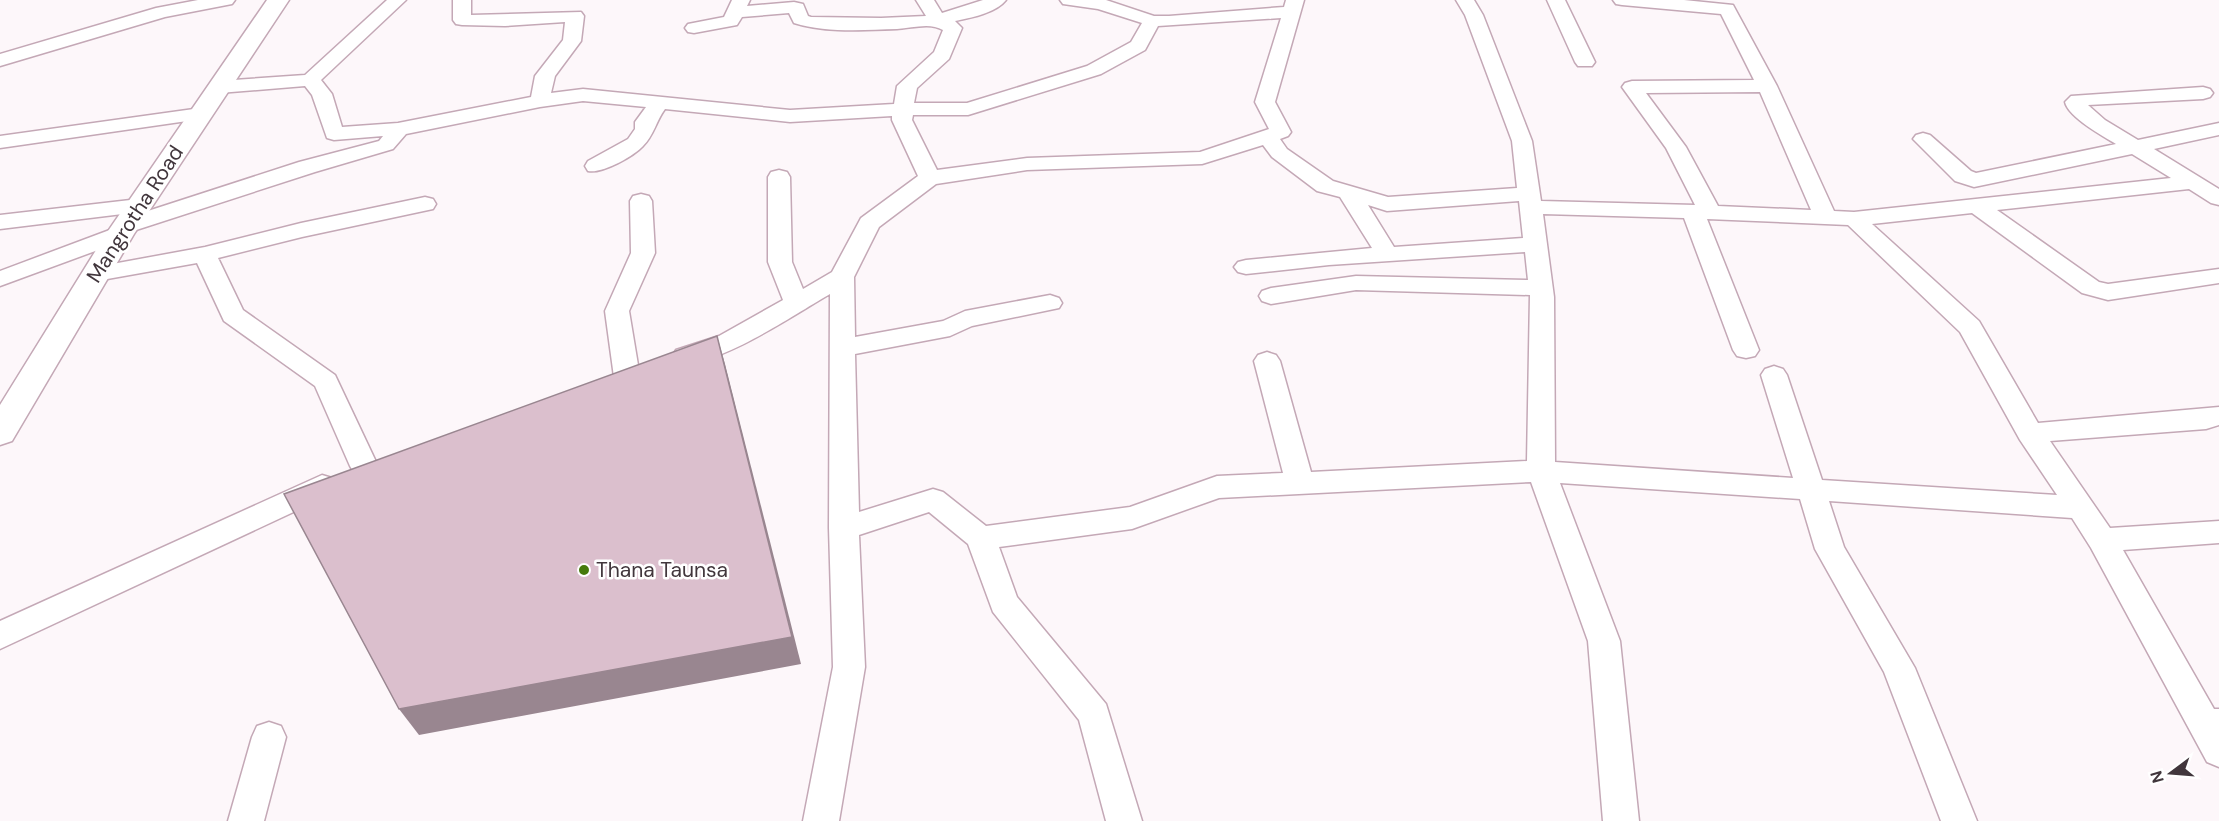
<svg xmlns="http://www.w3.org/2000/svg" width="2219" height="821" font-family="'DM Sans',sans-serif">
	<style>
		.lines { fill: none; stroke-linecap: round; stroke-linejoin: round }
		.minor-casing { stroke: #c4a8b6; stroke-width: 3 }
		.secondary-casing { stroke: #c4a8b6; stroke-width: 3 }
		.minor { fill: #fff; fill-rule: evenodd }
		.secondary { fill: #fff; fill-rule: evenodd }
		.shaded-wall { fill: #998690 }
		.building { fill: #dbbfcd; stroke: #998690; stroke-width: 1.5 }
		.poi-dot { fill: #457a0b; stroke: #fff; stroke-width: 2 }
		.labels { text-anchor: middle; dominant-baseline: central; stroke-width: 5; stroke-linejoin: round; paint-order: stroke }
		.street-label { font-size: 21px; fill: #41363c; stroke: #fff }
		.poi-label { font-size: 21px; fill: #41363c; stroke: #fff; text-anchor: start }
	</style>
	<rect width="100%" height="100%" fill="#fdf7fa"/>
	<g class="lines">
		<defs>
			<path id="minor" d="M198,0H235L232,4L165,17L0,66V54L156,8Z
				M387,0H406L321,80L332,94L342,127L398,123L531,97L535,76L563,40L565,22L505,26L462,25L456,24L453,20V0H471V15L581,12L584,16L581,41L555,76L551,93L583,89L790,110L894,104L897,86L934,52L943,30C930,22 912,28 897,29C864,30 825,33 794,23L789,13L742,17L737,25L694,33L688,32L685,28L688,24L724,17L732,0H750L747,6L794,2L803,4L808,16L811,17L881,18L926,16L916,0H934L942,13L983,0H1006C996,13 970,18 955,21L962,28L949,59L917,88L914,103H967L1087,66L1131,42L1142,23L1098,9L1063,4L1060,0H1106L1154,16H1169L1284,7L1286,0H1304L1275,102L1291,132L1288,136L1280,139L1287,149L1333,181L1388,197L1517,188L1512,141L1465,15L1456,0H1474L1483,15L1532,141L1541,201L1695,205L1666,148L1622,87L1625,83L1632,81L1754,80L1721,14L1622,5L1616,4L1613,0H1684L1733,5L1777,86L1834,211L1854,212L2171,178L2132,154L1974,187L1955,181L1913,139L1916,135L1923,133L1930,135L1971,171L1976,173L2116,144C2103,136 2068,117 2065,102L2071,96L2203,87L2210,89L2213,93L2210,97L2203,99L2088,105L2105,120L2138,140L2219,123V135L2154,149L2219,189V205L2211,203L2189,189L1997,210L2099,282L2108,284L2219,269V283L2108,300L2082,293L1972,213L1872,224L1979,321L2038,423L2219,407V425L2206,429L2050,441L2110,528L2219,521V543L2123,550L2214,709H2219V767L2207,762L2091,548L2072,518L1829,501L1844,547L1915,668L1977,821H1941L1884,672L1815,549L1800,499L1560,483L1620,641L1639,821H1603L1588,641L1531,482L1219,498L1132,529L999,547L1017,597L1106,704L1142,821H1106L1079,720L993,612L968,544L929,512L859,535L865,667L839,821H803L833,667L829,528L830,294C798,312 711,372 676,362L672,356L676,350L719,336L783,300L768,262V177L771,172L779,170L787,172L790,177L792,262L803,289L832,272L861,218L918,176L892,120V116L790,122L665,109C656,121 654,135 643,146C634,156 602,174 588,171L585,166L588,161L628,139L635,129V122L646,107L583,101L540,107L406,134L393,149L315,172L130,232L131,234L128,239L0,286V271L115,228L114,226L117,221L299,162L379,141L383,136L334,140L327,138L312,95L305,86L219,93L212,91L209,87L212,83L219,81L305,75ZM1281,18L1255,102L1269,129L1200,152L1027,158L937,170L912,120L913,115H968L1101,74L1145,50L1158,26ZM1760,92L1811,210L1718,206L1686,147L1646,93ZM1263,145L1272,157L1317,191L1340,197L1372,248L1246,260L1238,262L1234,267L1238,272L1246,274L1329,265L1525,252L1528,280L1356,276L1271,288L1262,291L1259,296L1262,301L1271,304L1356,290L1530,295L1527,461L1311,472L1280,361L1276,355L1267,352L1258,355L1254,361L1283,473L1217,476L1130,507L986,526L943,492L933,489L859,512L855,354L950,336L972,326L1059,308L1062,303L1059,298L1050,295L965,311L943,321L855,337L854,277L879,227L936,184L1027,170L1202,164ZM1519,201L1523,238L1394,247L1368,205L1387,211ZM1543,214L1684,218L1733,350L1737,356L1746,358L1755,356L1759,350L1707,219L1848,225L1960,332L2020,440L2057,495L1822,480L1787,375L1783,369L1774,366L1765,369L1761,375L1793,478L1555,462L1554,297Z
				M1547,0H1565L1595,62L1592,66H1578L1575,62Z
				M201,108L208,110L211,114L208,118L0,148V136Z
				M641,194L649,196L652,201L655,253L629,311L640,377L636,383L627,386L618,383L614,377L605,311L631,253L630,201L633,196Z
				M425,197L433,199L436,204L433,209L302,237L218,258L243,310L335,375L378,466L374,473L364,476L354,473L350,466L315,386L224,321L197,263L96,281L88,279L84,274L88,269L96,267L205,247L301,223Z
				M139,199L147,201L150,206L147,211L0,229V215Z
				M322,475L332,478L336,486L332,494L0,649V621Z
				M269,722L281,726L286,737L264,821H228L252,737L257,726Z"/>
			<path id="secondary" d="M267,0H289L134,234L12,441L0,445V405L106,234Z"/>
		</defs>
		<use href="#minor" class="minor-casing"/>
		<use href="#secondary" class="secondary-casing"/>
		<use href="#minor" class="minor"/>
		<use href="#secondary" class="secondary"/>
	</g>
	<path class="shaded-wall" d="M717,336L725,364L801,664L419,735L399,709Z"/>
	<path class="building" d="M717,336L792,637L399,709L284,494Z"/>
	<circle class="poi-dot" cx="584" cy="570" r="6"/>
	<g class="labels">
		<g class="street-label">
			<text transform="translate(135 214) rotate(-57)">Mangrotha Road</text>
		</g>
		<g class="poi-label">
			<text x="596" y="570">Thana Taunsa</text>
		</g>
	</g>
	<g transform="translate(2171 773) rotate(254)" stroke="#ffffff" stroke-width="4.5" paint-order="stroke">
	<path d="M0-4.5L10 22L0 15L-10 22Z" fill="#41363c"/>
	<text y="-9" font-size="16" font-weight="bold" text-anchor="middle" fill="#41363c">N</text>
	</g>
</svg>
